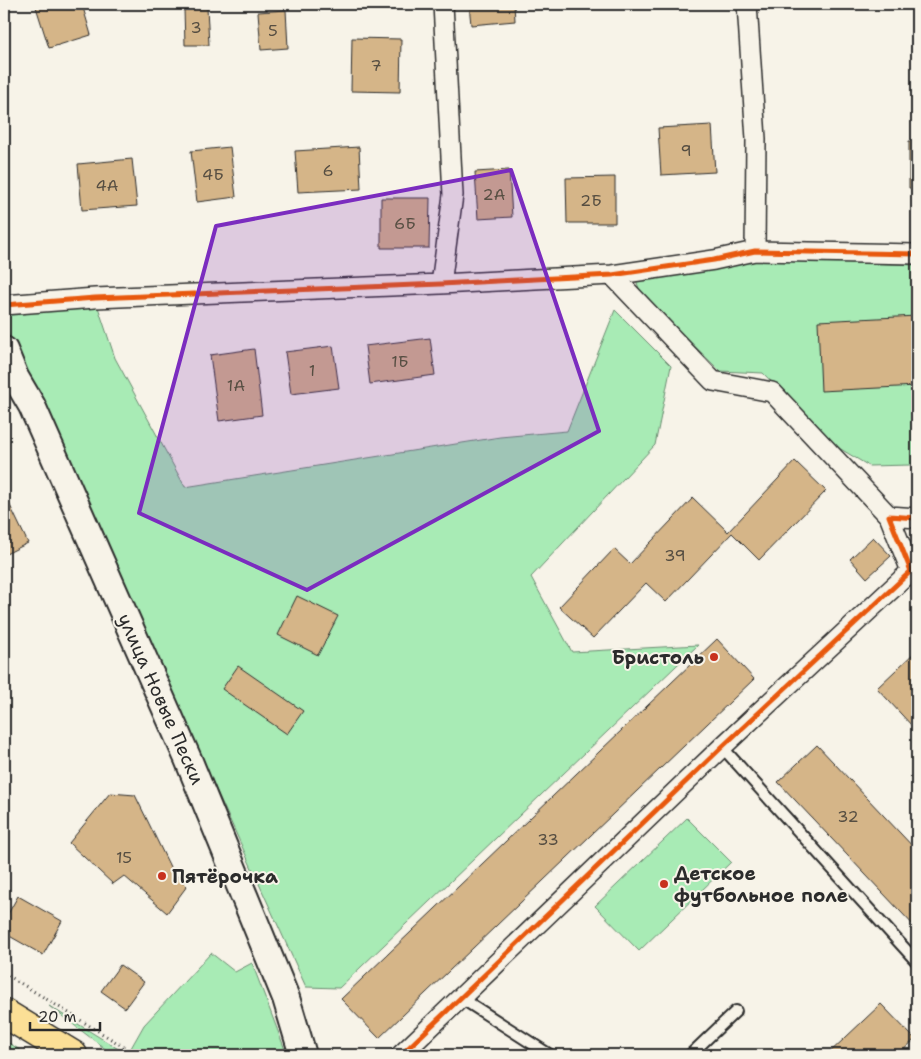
<svg xmlns="http://www.w3.org/2000/svg" width="921" height="1059" font-family="'Shantell Sans',sans-serif">
	<style>
		.green { fill: #a8ebb5; stroke: #6a8b70 }
		.building { fill: #d5b588; stroke: #2b2b2b }
		.lines { fill: none; stroke-linecap: round; stroke-linejoin: round }
		.service-casing { stroke: #2b2b2b; stroke-width: 14 }
		.minor-casing { stroke: #2b2b2b; stroke-width: 22 }
		.secondary-casing { stroke: #2b2b2b; stroke-width: 30 }
		.primary-casing { stroke: #2b2b2b; stroke-width: 31 }
		.path { stroke: #2b2b2b; stroke-width: 3; stroke-dasharray: 1 4; stroke-linecap: butt }
		.service { stroke: #f7f3e8; stroke-width: 10 }
		.minor { stroke: #f7f3e8; stroke-width: 19 }
		.secondary { stroke: #f7f3e8; stroke-width: 26 }
		.primary { stroke: #fbdf96; stroke-width: 28 }
		.cycleway-casing { stroke: #f7f3e8; stroke-width: 8 }
		.cycleway { stroke: #e8590c; stroke-width: 5 }
		.marked { fill: #7b2cbf; fill-opacity: 0.2; stroke: #7b2cbf; stroke-width: 4; stroke-linejoin: round }
		.poi-dot { fill: #c8321e; stroke: #f7f3e8; stroke-width: 2 }
		.labels { text-anchor: middle; dominant-baseline: central; stroke-width: 4; stroke-linejoin: round; paint-order: stroke }
		.number-label { font-size: 16px; fill: #564e42 }
		.poi-label { font-size: 19px; font-weight: bold; fill: #2b2b2b; stroke: #f7f3e8; text-anchor: start }
		.street-label { font-size: 19px; fill: #2b2b2b; stroke: #f7f3e8 }
	</style>
	<rect width="100%" height="100%" fill="#f7f3e8"/>
	<filter id="ink" filterUnits="userSpaceOnUse"><feTurbulence type="fractalNoise" baseFrequency=".02" numOctaves="2"/><feDisplacementMap in="SourceGraphic" scale="10" xChannelSelector="R" yChannelSelector="G"/><feConvolveMatrix kernelMatrix="1 2 1 2 8 2 1 2 1" color-interpolation-filters="sRGB"/></filter>
	<g filter="url(#ink)">
		<path class="green" d="M755,259L917,265V459L910,465L869,466L829,442L763,373L720,371L641,294L636,280Z
			M95,298L115,358L185,487L500,437L567,431L615,310L671,366L655,445L531,577L572,652L698,645L339,988L306,987L4,324V315Z
			M687,818L731,862L639,951L595,906Z
			M211,953L235,972L252,963L287,1055H142L131,1048L144,1025Z
			M49,1006L128,1055H114L108,1051Z
			M4,1040L28,1055H4Z"/>
		<path class="building" d="M48,4H82L91,35L49,48L36,7Z
			M469,4H514L515,21L471,25Z
			M207,8L209,45H185L184,9Z
			M286,10L288,48L261,50L258,12Z
			M352,38L401,39L400,92L351,91Z
			M712,125L715,172L661,175L658,128Z
			M909,141H917V188H909Z
			M230,147L236,197L197,202L191,151Z
			M359,147L361,189L298,192L295,151Z
			M132,159L137,206L82,210L78,164Z
			M509,170L512,217L478,219L475,172Z
			M615,177V223H567L566,178Z
			M381,198H430L429,248H381Z
			M917,316V386L821,391L818,321Z
			M430,338L435,375L370,384L365,346Z
			M333,346L339,388L291,394L285,352Z
			M254,349L262,415L219,421L210,355Z
			M795,461L826,491L759,560L732,533L666,602L646,583L593,638L559,607L614,549L630,564L693,498L728,532Z
			M4,493L28,543L4,555Z
			M873,537L891,556L867,578L850,559Z
			M297,596L338,616L318,655L278,635Z
			M717,639L754,679L379,1038L341,999Z
			M917,650V723L913,727L877,688Z
			M238,666L303,711L287,734L222,689Z
			M817,745L917,851V929L778,782Z
			M110,793L135,795L172,871L187,886L167,913L124,876L113,884L69,843Z
			M18,896L62,921L43,955L4,933V921Z
			M120,965L144,982L125,1008L101,991Z
			M881,1004L915,1039L898,1055H827Z"/>
		<g class="lines">
			<defs>
				<path id="service" d="M722,747L917,962
					M461,998L550,1055
					M690,1055L736,1011"/>
				<path id="minor" d="M747,4L756,139L755,251
					M612,275L713,381L772,392L889,516
					M441,284L453,195L443,4
					M4,305L95,298L441,284L612,275L714,260L755,251L917,254
					M401,1055L722,747L911,571L889,516L917,518"/>
				<path id="secondary" d="M4,350L15,377L32,406L188,759L286,998L303,1055"/>
				<path id="primary" d="M4,1013L73,1055"/>
			</defs>
			<use href="#service" class="service-casing"/>
			<use href="#minor" class="minor-casing"/>
			<use href="#secondary" class="secondary-casing"/>
			<use href="#primary" class="primary-casing"/>
			<path class="path" d="M4,973L137,1055"/>
			<use href="#service" class="service"/>
			<use href="#minor" class="minor"/>
			<use href="#secondary" class="secondary"/>
			<use href="#primary" class="primary"/>
			<defs>
				<path id="cycleway" d="M4,305L95,298L441,284L612,275L714,260L755,251L917,254
					M401,1055L722,747L911,571L889,516L917,518"/>
			</defs>
			<use href="#cycleway" class="cycleway-casing"/>
			<use href="#cycleway" class="cycleway"/>
		</g>
	</g>
	<path class="marked" d="M511,170L599,431L307,590L139,513L216,226Z"/>
	<g class="poi-dot">
		<circle cx="714" cy="657" r="5"/>
		<circle cx="162" cy="876" r="5"/>
		<circle cx="664" cy="884" r="5"/>
	</g>
	<g class="labels">
		<g class="number-label">
			<text x="196" y="27">3</text>
			<text x="273" y="30">5</text>
			<text x="376" y="65">7</text>
			<text x="686" y="150">9</text>
			<text x="328" y="170">6</text>
			<text x="213" y="174">4Б</text>
			<text x="107" y="185">4А</text>
			<text x="494" y="194">2А</text>
			<text x="591" y="200">2Б</text>
			<text x="405" y="223">6Б</text>
			<text x="400" y="361">1Б</text>
			<text x="312" y="370">1</text>
			<text x="236" y="385">1А</text>
			<text x="675" y="555">39</text>
			<text x="848" y="816">32</text>
			<text x="548" y="839">33</text>
			<text x="124" y="857">15</text>
		</g>
		<g class="poi-label">
			<text x="704" y="657" text-anchor="end">Бристоль</text>
			<text x="674" y="873">Детское<tspan x="674" dy="22">футбольное поле</tspan></text>
			<text x="172" y="876">Пятёрочка</text>
		</g>
		<g class="street-label">
			<text transform="translate(161 699) rotate(66)">улица Новые Пески</text>
		</g>
	</g>
	<rect width="921" height="1059" fill="none" stroke="#f7f3e8" stroke-width="20"/>
	<rect x="10" y="10" width="901" height="1039" fill="none" stroke="#2b2b2b" stroke-width="2" filter="url(#ink)"/>
	<path d="M30 1022v8h70v-8" fill="none" stroke="#2b2b2b" stroke-width="2.5"/>
	<text x="38" y="1022" font-size="15" fill="#2b2b2b" stroke="#f7f3e8" stroke-width="4" paint-order="stroke">20 m</text>
</svg>
